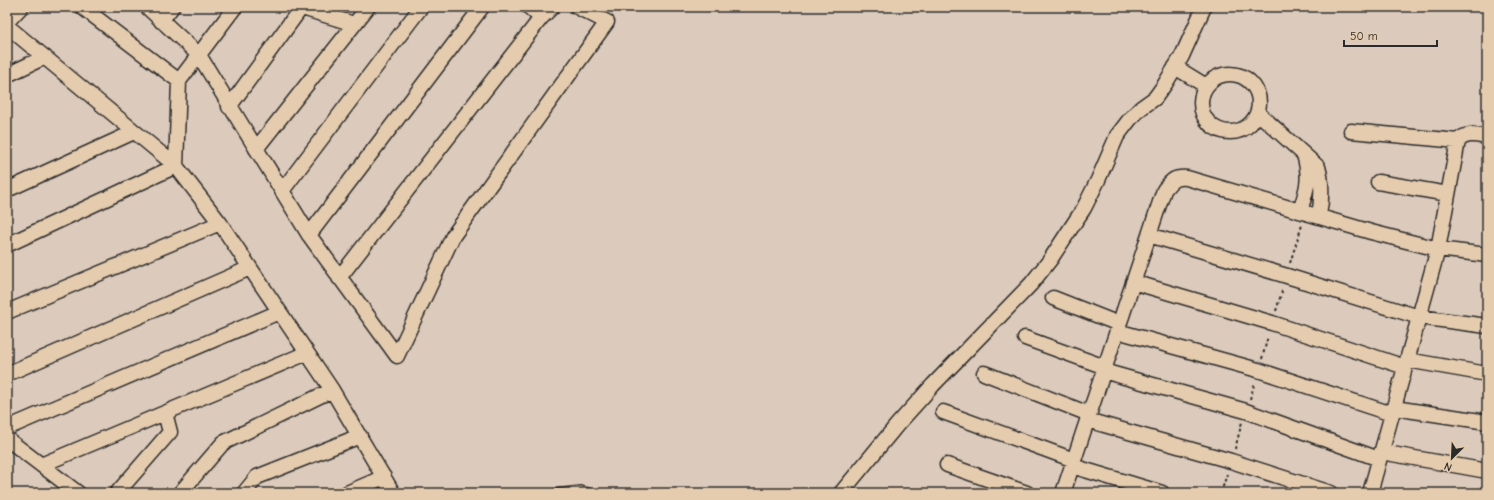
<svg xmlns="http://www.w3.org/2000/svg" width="1494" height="500" font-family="'Comic Neue',sans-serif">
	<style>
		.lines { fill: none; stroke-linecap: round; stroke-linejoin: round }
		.service-casing { stroke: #2b2b2b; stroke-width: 10 }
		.minor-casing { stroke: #2b2b2b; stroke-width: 17 }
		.path { stroke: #2b2b2b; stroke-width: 2; stroke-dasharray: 3 3; stroke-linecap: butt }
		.service { stroke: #e6ccae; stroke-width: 7 }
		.minor { stroke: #e6ccae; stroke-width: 14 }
	</style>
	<rect width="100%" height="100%" fill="#dccbbc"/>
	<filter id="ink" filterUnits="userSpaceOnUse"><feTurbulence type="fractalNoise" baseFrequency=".025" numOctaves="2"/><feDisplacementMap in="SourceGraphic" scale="8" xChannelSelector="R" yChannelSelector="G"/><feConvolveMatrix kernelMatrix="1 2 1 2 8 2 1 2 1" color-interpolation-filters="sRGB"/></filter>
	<g filter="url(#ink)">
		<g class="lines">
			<defs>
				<path id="service" d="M556,493L581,490L591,493"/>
				<path id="minor" d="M82,7L179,81
					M147,7L199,55L309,235L397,356L453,236L607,22L577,7
					M299,7L354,24
					M529,7L541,18
					M161,21L172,7
					M7,22L21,7
					M7,26L176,166L220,223L332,390L393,493
					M1175,67L1206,86
					M1201 103a29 29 0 1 1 58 0a29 29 0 1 1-58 0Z
					M7,75L45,57
					M229,107L301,8
					M1258,113L1318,167C1323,184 1322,199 1319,216
					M1351,131L1458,141
					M1487,137C1476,135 1466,132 1458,141L1438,249L1487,255
					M256,149L368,7
					M1378,182L1448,194
					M7,190L134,132
					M282,191L421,7
					M1300,211C1307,189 1311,178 1304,155
					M309,235L482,7
					M1149,235L1287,276L1419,317L1487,326
					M7,245L176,166L179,81L235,7
					M339,278L541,18L552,7
					M1133,282L1272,323L1405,367
					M1053,298L1119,324
					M7,312L220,223
					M1117,331L1258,370L1392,414
					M1025,338L1105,367
					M1407,360L1487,374
					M1103,371L1246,411L1379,459
					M984,373L1089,414
					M7,374L250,268
					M1394,408L1487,422
					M943,412L1074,460
					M1087,420L1231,461L1331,493
					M7,428L279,312
					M7,439L78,493
					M1381,452L1487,471
					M41,465L307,353
					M947,465L1027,493
					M1072,466L1162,493
					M117,493L170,432L165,413
					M180,493L223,443L332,390
					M244,493L257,477L360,436
					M347,493L384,477
					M841,493L897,425L933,385L1031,284L1050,260L1084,208L1098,180L1117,136L1130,119L1141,108L1155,98L1165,84L1182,56L1204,7
					M1063,493L1164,190C1172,180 1174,177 1187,178L1371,232L1438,249L1370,493"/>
			</defs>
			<use href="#service" class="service-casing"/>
			<use href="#minor" class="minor-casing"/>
			<path class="path" d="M1290,263L1302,225
				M1276,311L1283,288
				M1262,359L1268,336
				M1250,399L1255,382
				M1235,449L1242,422
				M1221,493L1227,474"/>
			<use href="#service" class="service"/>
			<use href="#minor" class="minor"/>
		</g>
	</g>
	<rect width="1494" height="500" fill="none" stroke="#e6ccae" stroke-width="24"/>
	<rect x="12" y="12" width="1470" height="476" fill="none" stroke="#2b2b2b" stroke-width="1.5" filter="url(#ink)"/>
	<g transform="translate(1452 458) rotate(204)" stroke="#e6ccae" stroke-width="3" paint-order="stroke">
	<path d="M0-3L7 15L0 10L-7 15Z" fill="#2b2b2b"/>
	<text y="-6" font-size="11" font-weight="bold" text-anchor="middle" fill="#2b2b2b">N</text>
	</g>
	<path d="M1344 40v6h93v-6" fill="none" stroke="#2b2b2b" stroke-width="2"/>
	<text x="1350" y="40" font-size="12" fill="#2b2b2b" stroke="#e6ccae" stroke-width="3" paint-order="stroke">50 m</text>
</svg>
